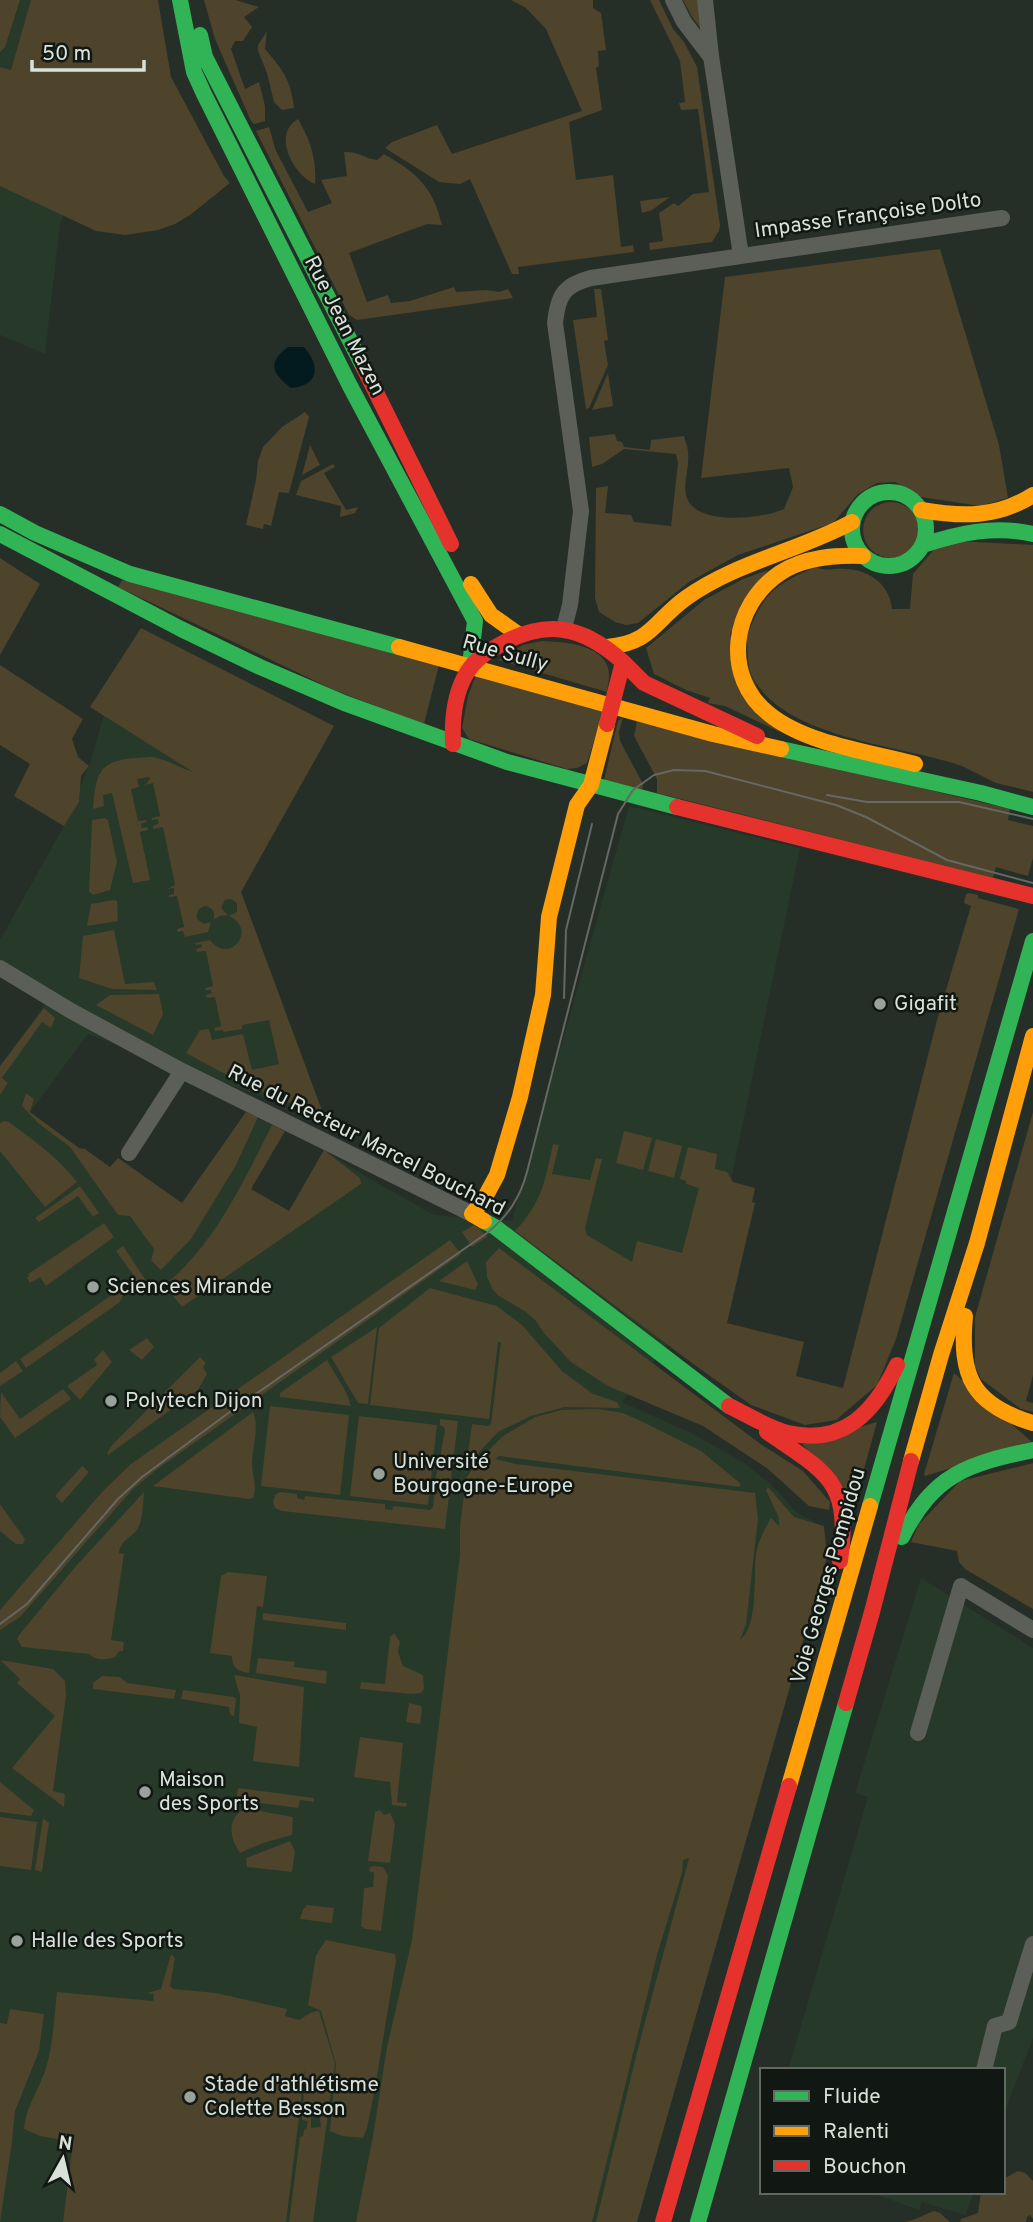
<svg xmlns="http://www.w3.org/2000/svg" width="1033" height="2222" font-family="Overpass,sans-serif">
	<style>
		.built { fill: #273929 }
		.green { fill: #4e432b }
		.water { fill: #031a1f }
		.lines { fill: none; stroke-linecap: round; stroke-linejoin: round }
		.street { stroke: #5c5e58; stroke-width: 16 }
		.fast { stroke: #30b455; stroke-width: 16 }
		.slow { stroke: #ff9f0a; stroke-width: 16 }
		.jam { stroke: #e5322d; stroke-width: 16 }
		.tram { stroke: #656863; stroke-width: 2 }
		.poi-dot { fill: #9aa39b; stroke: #111712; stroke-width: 2.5 }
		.labels { text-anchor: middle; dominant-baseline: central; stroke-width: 5; stroke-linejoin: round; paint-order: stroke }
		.street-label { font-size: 21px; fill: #d9e2d9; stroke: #111712 }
		.poi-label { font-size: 21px; fill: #d9e2d9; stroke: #111712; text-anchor: start }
	</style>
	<rect width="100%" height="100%" fill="#262e28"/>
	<path class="built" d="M0,0H136L60,224L45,354L0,335Z
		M104,715L198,775L324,1116H316L88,1034L30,1112L79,1148L85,1149L110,1167L118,1158L182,1203L246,1112L285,1131L251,1189L289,1211L324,1150L367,1177L434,1215L512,1221L629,806L800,848L708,1291L622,1402L691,1433L743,1462L772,1485L797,1513L815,1522L825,1560L637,2222H0V1066L46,1003L0,974V940L64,826L89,766Z
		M921,1578L1033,1648V2038L1003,2116V2070H788L868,1797L855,1793Z
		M869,2192H974L965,2215L922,2202L919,2210Z"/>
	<path class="green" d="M0,0H20L5,47L0,52Z
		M31,0H158L171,77L224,176L230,183L190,215L175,224L158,230L125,235L96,231L0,186V67L11,70Z
		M204,0H235L259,7L244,17L252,27L243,41H235L231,49L245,89L259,82L265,106V121L254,124L251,121L215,39Z
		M511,0H593V8L601,13L606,50L598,51L599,66L596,68L602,110L569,122L576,180L613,175L621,247L633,245L634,252L518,267L519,274H512L470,179L460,184L439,182L385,148L392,142L437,125L452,154L582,111L546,29L526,8Z
		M650,0H659L673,29L684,42L697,67L720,225L719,231L712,242L650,250L649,243L663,241L659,213L674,203L678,206L693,194L709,192L698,109L681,110L679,103L685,102L680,61Z
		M683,0H700L701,29L692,17Z
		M267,31L265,49C283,70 291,80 294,108L282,110L274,102L267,73L258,51V45Z
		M298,119C310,139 317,160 315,184C294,176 271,134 298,119Z
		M269,127L276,151L308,212L332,203L321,180L347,176L344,152C361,152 363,158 377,160L384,154C417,173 433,187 442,225L427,224L349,253L367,302L388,295L391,303L410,301L454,287L456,292L486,290L499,292L508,289L513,298L357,320L349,315L256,131Z
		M670,197L652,210L642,213L640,201Z
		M940,249L999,445L1008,498L980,506L921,497L895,482L877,483L858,494L833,523L738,555L689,582L638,623L626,625L615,622L599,612L595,598L596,488L608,486L605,513L631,515L634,522L671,526L678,463L676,454L624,449L602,464L592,467L589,437L615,434L617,441L622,442L624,447L650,450L651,440L684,436C685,441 688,447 688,452C690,466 683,481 686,495C693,527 762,519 784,509L793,487L789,468L701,478L725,277Z
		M594,289H601L608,340L604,341L608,365L589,408L586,409L573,320L597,317Z
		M608,373L613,406L592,410Z
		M305,412L309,417L289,493L279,492L271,526L264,524L263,529L246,525L256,480L258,461L263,447L282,427Z
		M310,445L320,465L302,475Z
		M333,464L335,467L324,473L346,510L358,507L355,513L340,517L341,506L296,495L301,481Z
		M863 530a28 28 0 1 1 56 0a28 28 0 1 1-56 0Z
		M958,541L1033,545V792L996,783L962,766L946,761C887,744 780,735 751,674C747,664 748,652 747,642C747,632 751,626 755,617C770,586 786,581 815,567C828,572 831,568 844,569C868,569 890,584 892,609H910L913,574L937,546Z
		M0,558L40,584L0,655Z
		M768,570L730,634L780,732L725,706L708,703L710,698L686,690L654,674L646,648L704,600L743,579Z
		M122,580L439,665L424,724L334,690L118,587Z
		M141,628L334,726L241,892L324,1116C313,1117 309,1110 300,1106C260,1093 222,1073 186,1053L200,1030L209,1029L212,1040L243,1034L252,1070L279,1064L269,1020L242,1025V1029L224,1032L222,1030L215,1031L214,1028L221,1026L215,997L207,998L206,995L212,993L211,990H206L205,988L213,986L206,951L197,952L196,949L202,947L201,944L196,945L195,943L210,940C230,966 258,929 229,916L237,912V903L231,899L225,900L221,908L228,915L220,916L213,920C216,913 213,908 206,906C199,907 196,912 197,919L204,924L211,922L208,932L185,937L183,931L177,932V929L184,927L177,896L169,897V895L174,894V888L167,889L175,885L163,827L153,829V826L159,823L158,819L152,820V818L160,816L153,783L145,785L150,779L149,777L137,779L139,787L131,789L138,821L147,820L146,822L141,824L142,828L147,827L148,830L140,832L150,880L133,883L112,793L103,795L104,806L93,809C96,775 97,761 135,758C142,758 151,756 157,758C170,761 182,769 193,772L90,707Z
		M542,641C562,642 597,643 607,665C611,673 608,683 607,692L498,660L523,645Z
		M0,665L83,719L72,739L78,757L89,766L81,776L79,802L64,826L14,796L30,764L0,745Z
		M476,675L604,709L587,763L577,768L567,769L469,739L462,728L468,696Z
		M623,717L619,732L620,741L643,784L642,790L604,780L618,721Z
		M637,721L1010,809L1008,820L1033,826V858L1028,876L996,867L993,878L657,793V779L634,736Z
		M105,818L108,820L117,862L110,890L93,895L89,891L92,820Z
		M969,893L978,895V898L1019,909L896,1339L877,1385L836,1420L805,1425L751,1405L696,1366L515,1231C542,1202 545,1181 553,1144L559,1145L552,1174L590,1180L596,1158L602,1159L585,1228L587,1235L632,1262L637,1241L682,1253L699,1188L686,1184V1181L680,1179L688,1147L717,1154L715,1169L727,1172L733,1182L755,1188L752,1202L755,1203L727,1323L804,1342L796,1376L843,1388L937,1020L971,906L964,903L966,894Z
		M114,900L117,901L118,921L87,926L91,904Z
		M114,930L125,984L154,982L157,990L112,989L79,978L83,936Z
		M159,994L163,1014L153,1035L96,1005L110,995Z
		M44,1008L55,1018L51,1028L42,1022L2,1078L8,1083L0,1095V1066Z
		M26,1093L34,1099L30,1112L79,1148L85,1149L110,1167L118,1158L182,1203L246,1112L258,1117L236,1165L191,1239L161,1270L151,1260L154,1249L130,1216L118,1215L70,1147L38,1123L22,1106Z
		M1033,1112V1375L1026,1401L1033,1403V1412L1021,1409L981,1379L975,1366V1317Z
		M4,1121L9,1122C36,1142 56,1156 77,1182L45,1207L0,1151V1123Z
		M272,1125L285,1131L251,1189L289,1211L324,1150L360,1178L361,1184L182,1307L167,1288V1283C216,1242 244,1180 272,1125Z
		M624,1131L652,1138L643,1170L616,1163Z
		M656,1139L682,1146L674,1178L648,1171Z
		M80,1186L99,1213L93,1217L78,1196L39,1222L35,1218Z
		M104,1223L114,1237L46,1286L40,1277L30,1283L27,1278L29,1276L28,1274Z
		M474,1225L488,1236L472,1247L462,1232Z
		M450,1240L461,1254L156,1470L132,1490L20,1617L0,1630V1610L102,1492L131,1464Z
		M123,1246L145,1279L140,1287H134L131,1281L135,1277L116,1251Z
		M499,1248L762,1445L803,1471L830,1502L829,1510L809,1506L768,1469L703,1426L608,1386L571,1362L544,1333L536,1321L526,1312L499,1296L493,1290L487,1277L486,1262Z
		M467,1261L478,1284L475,1290L439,1281Z
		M430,1288L497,1306L522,1325L562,1371L593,1394L617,1402L620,1408L565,1407L531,1416L498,1432L471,1461L465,1475L472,1424L488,1426L491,1424L501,1342H498L489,1419L370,1405L379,1328Z
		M120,1289L123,1295L120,1302L26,1368L20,1359Z
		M377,1327L368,1404L358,1403L331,1357Z
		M147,1338L154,1347L142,1360L129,1350Z
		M103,1350L112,1362L80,1400L67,1386L97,1365L94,1360Z
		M200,1357L206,1363L203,1367L207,1374L198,1390L108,1455L107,1453L113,1444Z
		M327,1360L346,1392L351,1406L280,1397V1393Z
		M16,1361L23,1371L0,1386V1373Z
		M954,1373L1033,1443L925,1476L924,1474Z
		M63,1389L71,1399L15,1438L0,1417L1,1392L20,1419Z
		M270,1406L349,1415L340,1495L261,1486Z
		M598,1409L623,1413L641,1421L701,1451L740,1483V1487L499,1456L495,1459L516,1464L755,1493L758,1518L746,1625L740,1640C759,1625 753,1577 756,1554C758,1541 765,1529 771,1518L779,1526V1518L766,1490L768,1487L794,1517L824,1526L827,1557L637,2222H596L637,2052L689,1858L683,1860L682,1873L657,1955L592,2222H356L373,2136L387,2047L412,1940L460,1555V1526L466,1478L479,1460L503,1436L535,1417L562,1410Z
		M253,1412C260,1427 252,1448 252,1464C252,1476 258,1486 253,1498L249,1499L153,1486Z
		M359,1416L437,1425L428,1505L350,1496Z
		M440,1419L458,1421L445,1529L282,1511L275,1508L273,1502L275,1495L280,1492L297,1494V1498L304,1500L305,1496L385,1504V1509L392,1510L393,1506L430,1510L433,1507L436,1477L445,1431L444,1427L440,1425Z
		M877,1422L855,1502L802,1444Z
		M1033,1463V1609L965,1569L959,1562L957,1551L911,1542L919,1524L960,1481Z
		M82,1466L89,1472L62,1503L55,1496Z
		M144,1492C143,1503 143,1523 136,1531C128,1540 121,1540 119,1553L124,1554L111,1640L124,1642L123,1651H119L115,1657C106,1660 96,1661 89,1654L22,1647L17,1639L19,1635L76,1566Z
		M0,1504L25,1539L23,1544H16L0,1531Z
		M228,1572L267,1576L263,1607L257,1606L249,1673C237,1671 232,1668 232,1656L210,1653L221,1576Z
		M263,1613L346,1623V1630L263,1620Z
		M394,1633L400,1642L398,1652L403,1666L423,1675L424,1689L421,1693L411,1694L360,1689L361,1682L385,1684L390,1637Z
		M258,1658L295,1662L294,1667L327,1671L326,1684L256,1673Z
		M0,1660L53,1669L65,1681L66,1696L53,1791L65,1794L64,1807L12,1768L55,1716L17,1683L20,1679Z
		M234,1675L304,1687L299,1767L253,1761L257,1727L239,1723L240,1696Z
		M102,1676L120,1677L127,1683L176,1690L174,1699L93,1689V1683Z
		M183,1690L234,1697L236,1699L234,1716L230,1715L229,1707L181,1699Z
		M409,1703L421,1706L422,1710L420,1724L406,1722Z
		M360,1737L403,1743L397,1802L407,1803L406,1807L392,1805L390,1782L354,1777Z
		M0,1782L34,1810L31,1816L0,1812Z
		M238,1788L314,1798V1802L300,1800L298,1808L236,1800Z
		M380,1810L384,1815L390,1813L395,1824L390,1863L368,1861L375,1812Z
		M241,1811H260L293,1817L292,1835L263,1843L240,1853C231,1840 226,1822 241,1811Z
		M0,1817L37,1822L31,1870L0,1866Z
		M43,1818L49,1823L42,1872L35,1870Z
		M290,1841L295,1851L292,1872L247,1867L246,1858Z
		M374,1866L383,1867L388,1875L381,1931L365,1929L361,1926L364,1888L373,1887L374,1873L369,1871L370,1867Z
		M306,1905L334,1908L332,1923L300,1919L304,1907L306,1908Z
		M326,1940L395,1954L396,1961L374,2094L367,2128L363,2138L342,2136L330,2131L336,2064L321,2011L308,2005L316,1955Z
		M171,1954L175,1958L170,1986L174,1989L216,1993L287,2009L285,2016L299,2020L312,2012L319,2011L335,2063L313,2222H289L300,2137L303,2136L304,2129L306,2130L308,2121L302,2120V2115H311V2128L321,2127L319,2112L303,2109L305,2068L286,2222H63L73,2142L40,2136L24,2129C26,2106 39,2090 46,2068C53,2044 54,2018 57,1992L153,2001L154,1994L147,1993L161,1989Z
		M10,2009L44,2014L39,2051L15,2111L12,2142L0,2222V2023L7,2024Z
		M1018,2171L1025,2173L1033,2181V2219L1030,2215L1027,2217L1026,2222H960L961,2219L978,2213L981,2192H1003V2179Z
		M934,2211L940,2213L950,2222H903C915,2221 922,2215 934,2211Z"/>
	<path class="water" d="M288,347H304C320,366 320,385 291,388C273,374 266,363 288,347Z"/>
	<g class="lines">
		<path class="street" d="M673,0L684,22L710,56
			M705,0L711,56L741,256
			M564,628L570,605L581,511L555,323C558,295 564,285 591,278L1002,218
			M0,968L73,1012L182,1071L472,1214
			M129,1153L182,1071
			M918,1733L961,1586L1033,1630
			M984,2070L995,2026L1009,2022L1033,1944"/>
		<path class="fast" d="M180,0L194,72L204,94L350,386L475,621L470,666
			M200,35L205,57L364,368
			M852 529a37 37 0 1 1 74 0a37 37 0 1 1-74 0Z
			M0,514L35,533L130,574L399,647
			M0,534L181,629L260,667L344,703L507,762L677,807
			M923,545C960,533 994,525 1033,534
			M781,749L981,793L1033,807
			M484,1221L495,1227L729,1406
			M870,1506L1033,941
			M902,1537C934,1474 967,1464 1033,1450
			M698,2222L846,1703"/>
		<path class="slow" d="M921,510C962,517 997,518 1033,495
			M863,556C835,555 804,557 780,573C732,605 721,676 769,714C806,744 870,752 915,764
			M471,584L491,615L518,634
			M399,647L713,734L781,749
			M607,647C652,643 654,621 686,598C736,562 799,551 852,522
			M484,1221L472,1214L484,1199L497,1175L520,1097L543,995L549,917L577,805L591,785L607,724
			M965,1316C959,1377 973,1405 1033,1423
			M911,1461L941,1355L977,1243L1033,1036
			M789,1786L870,1506"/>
		<path class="jam" d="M364,368L451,544
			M623,662L644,683L757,736
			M453,744C452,721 454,696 465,676C472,662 483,654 496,647C545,618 582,625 623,662L607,724
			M677,807L1033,896
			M729,1406C748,1415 768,1428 788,1433C844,1446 875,1411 897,1365
			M767,1432C828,1474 851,1481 840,1561
			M846,1703L872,1612L911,1461
			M663,2222L789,1786"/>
		<path class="tram" d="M827,795L867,802H959L1033,819
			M564,998L566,930L592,824
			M0,1624L27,1604L118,1499L142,1477L227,1414L487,1233C508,1216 520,1198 527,1172L618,814L633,790L654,775L674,770L705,771L836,805L866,817L947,860L1033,883"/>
	</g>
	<g class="poi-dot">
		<circle cx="880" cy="1004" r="7"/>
		<circle cx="93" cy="1287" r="7"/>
		<circle cx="111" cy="1401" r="7"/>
		<circle cx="379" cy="1474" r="7"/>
		<circle cx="145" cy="1792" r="7"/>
		<circle cx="17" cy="1941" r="7"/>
		<circle cx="190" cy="2097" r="7"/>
	</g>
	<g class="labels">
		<g class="street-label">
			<text transform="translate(868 216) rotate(-8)">Impasse Françoise Dolto</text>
			<text transform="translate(344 326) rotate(63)">Rue Jean Mazen</text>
			<text transform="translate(505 654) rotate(16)">Rue Sully</text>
			<text transform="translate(366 1141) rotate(27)">Rue du Recteur Marcel Bouchard</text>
			<text transform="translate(829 1576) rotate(-74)">Voie Georges Pompidou</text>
		</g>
		<g class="poi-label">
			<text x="894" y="1004">Gigafit</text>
			<text x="107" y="1287">Sciences Mirande</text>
			<text x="125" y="1401">Polytech Dijon</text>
			<text x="393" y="1462">Université<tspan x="393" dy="24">Bourgogne-Europe</tspan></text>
			<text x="159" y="1780">Maison<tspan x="159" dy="24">des Sports</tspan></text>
			<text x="31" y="1941">Halle des Sports</text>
			<text x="204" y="2085">Stade d'athlétisme<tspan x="204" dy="24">Colette Besson</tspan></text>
		</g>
	</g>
	<rect x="760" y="2068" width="245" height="126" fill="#111712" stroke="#616862" stroke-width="2"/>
	<rect x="774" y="2091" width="35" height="10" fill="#30b455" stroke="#616862" stroke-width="2"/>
	<text x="823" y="2103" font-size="21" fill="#d9e2d9">Fluide</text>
	<rect x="774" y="2126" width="35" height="10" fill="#ff9f0a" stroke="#616862" stroke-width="2"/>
	<text x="823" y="2138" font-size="21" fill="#d9e2d9">Ralenti</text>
	<rect x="774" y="2161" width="35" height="10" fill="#e5322d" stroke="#616862" stroke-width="2"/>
	<text x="823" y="2173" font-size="21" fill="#d9e2d9">Bouchon</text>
	<g transform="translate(63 2159) rotate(8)" stroke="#111712" stroke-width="5" paint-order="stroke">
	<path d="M0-5L12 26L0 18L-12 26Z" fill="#d9e2d9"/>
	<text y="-10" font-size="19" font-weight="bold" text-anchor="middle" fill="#d9e2d9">N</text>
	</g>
	<path d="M32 60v10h112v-10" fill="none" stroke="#d9e2d9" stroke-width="3.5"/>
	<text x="42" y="60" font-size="21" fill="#d9e2d9" stroke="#111712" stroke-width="5" paint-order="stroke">50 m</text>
</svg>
